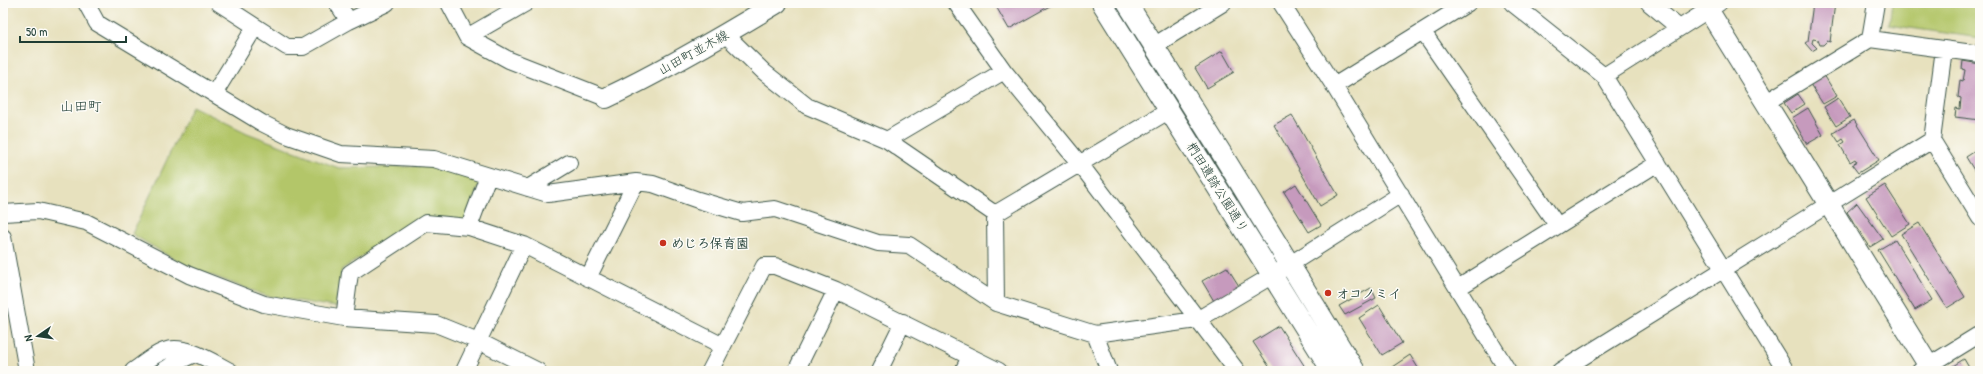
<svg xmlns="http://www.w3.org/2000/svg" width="1983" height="374" font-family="'Patrick Hand','Klee One',sans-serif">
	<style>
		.green { fill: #b3c669; stroke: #69824e }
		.building { fill: #c69abd }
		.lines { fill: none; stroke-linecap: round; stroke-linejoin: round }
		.minor-casing { stroke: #3d5649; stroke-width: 18 }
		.tertiary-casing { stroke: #3d5649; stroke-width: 22 }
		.minor { stroke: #fff; stroke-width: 16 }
		.tertiary { stroke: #fff; stroke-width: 20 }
		.poi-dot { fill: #c8321e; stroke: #fdfcf7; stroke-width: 1.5 }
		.labels { text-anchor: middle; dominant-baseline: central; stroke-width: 3; stroke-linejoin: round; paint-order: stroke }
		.street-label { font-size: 13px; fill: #1f3d34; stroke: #fdfcf7 }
		.poi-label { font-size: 13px; font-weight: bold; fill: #1f3d34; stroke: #fdfcf7; text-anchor: start }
		.neighbourhood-label { font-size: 14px; fill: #1f3d34; stroke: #fdfcf7 }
	</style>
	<rect width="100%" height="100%" fill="#fdfcf7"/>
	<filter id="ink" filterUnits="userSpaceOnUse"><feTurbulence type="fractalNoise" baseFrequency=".025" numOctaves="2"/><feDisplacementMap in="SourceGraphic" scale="8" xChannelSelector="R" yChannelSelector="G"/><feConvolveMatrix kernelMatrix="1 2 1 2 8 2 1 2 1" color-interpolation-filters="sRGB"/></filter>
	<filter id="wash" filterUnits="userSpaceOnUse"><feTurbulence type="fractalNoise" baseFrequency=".012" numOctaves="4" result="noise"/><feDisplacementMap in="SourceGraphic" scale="16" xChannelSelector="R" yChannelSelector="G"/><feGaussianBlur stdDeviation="0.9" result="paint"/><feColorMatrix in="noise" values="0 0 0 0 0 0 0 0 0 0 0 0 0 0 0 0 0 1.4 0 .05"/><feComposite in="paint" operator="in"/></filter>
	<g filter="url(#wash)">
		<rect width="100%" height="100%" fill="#e7e1be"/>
		<path class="green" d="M1892,3H1980V38L1889,25Z
			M192,106L247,133L339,168L430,166L481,179L465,222L424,218L342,269L336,307L267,296L184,265L132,234Z"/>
		<g id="blocks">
			<path class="building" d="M994,3H1055L1009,29Z
				M1813,3H1835L1830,42L1827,41L1823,45H1820L1818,40L1813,39L1812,43L1817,48L1812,51L1805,43L1808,41Z
				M1222,51L1234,72L1207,88L1195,68Z
				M1963,61L1980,64V120L1955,117L1956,108L1960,109L1961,98L1958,97L1960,80L1963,81L1965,70L1962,69Z
				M1824,75L1837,96L1823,104L1810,84Z
				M1798,94L1805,104L1791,113L1784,103Z
				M1838,98L1850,117L1836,126L1824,107Z
				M1808,108L1823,135L1807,144L1792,118Z
				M1292,115L1338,195L1320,206L1274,125Z
				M1854,120L1879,160L1858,173L1852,165L1857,162L1855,159L1850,162L1840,145L1845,142L1843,139L1839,142L1833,133Z
				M1980,148V180L1966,157Z
				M1296,184L1321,225L1309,232L1284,192Z
				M1885,185L1910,224L1891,236L1866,197Z
				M1857,203L1883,239L1870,247L1847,212Z
				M1919,223L1965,297L1947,308L1901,234Z
				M1895,240L1932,300L1915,310L1878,250Z
				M1227,267L1239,286L1214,301L1202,281Z
				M1371,288L1376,298L1345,315L1339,306Z
				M1379,305L1402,343L1382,355L1359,318Z
				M1279,326L1307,370L1305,371H1272L1253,342Z
				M1410,355L1420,371H1395L1392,367Z
				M1964,359L1971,371H1945Z"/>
		</g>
	</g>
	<g filter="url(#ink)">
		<use href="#blocks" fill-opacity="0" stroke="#3d5649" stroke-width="1"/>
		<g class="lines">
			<defs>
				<path id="minor" d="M86,3L97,23L262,123L286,135L341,154L434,159L548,194L636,182L653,184L698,200L742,213L775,209L878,243L909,245L996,303L1095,334L1197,320L1273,275L1401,194
					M219,3L287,47H303L349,21L387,3
					M337,3L349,21
					M449,3L467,37L509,60L606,98
					M956,3L1004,71L1080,164L1237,371
					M1281,3L1334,86L1508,371
					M1512,3L1604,76L1786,371
					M1649,3L1678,27
					M1423,32L1557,225
					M725,34L764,72L807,106L887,140L995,214L1170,110
					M467,37L526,3
					M1870,39L1980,54
					M1155,45L1223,3
					M1944,49L1932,140L1980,218
					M1604,76L1719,3
					M1334,86L1468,3
					M214,94L255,27
					M1765,103L1870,39L1876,3
					M887,140L1004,71
					M528,188L569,163
					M3,213L38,211L86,222L189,275L264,304L344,318L436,324L478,341L538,371
					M995,214L996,303
					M469,227L488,176
					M3,237L26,365
					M588,278L636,182
					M1458,288L1658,163
					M344,318L350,273L426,223L469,227L524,245L723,346
					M1095,334L1109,371
					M133,371C142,365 153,355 164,351C185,343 212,362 230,371
					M163,371L175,363L194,354
					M464,371L524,245
					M710,371L764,266H775L836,290L999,371
					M796,371L836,290
					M879,371L903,322
					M963,371L970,357
					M1560,371L1932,140
					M1920,371L1980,334"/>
				<path id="tertiary" d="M1102,3L1332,371
					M1127,3L1222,154L1355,371
					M1704,3L1932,371
					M606,98C665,70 721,37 777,3"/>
			</defs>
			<use href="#minor" class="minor-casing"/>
			<use href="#tertiary" class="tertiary-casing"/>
			<use href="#minor" class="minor"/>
			<use href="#tertiary" class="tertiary"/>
		</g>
	</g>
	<g class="poi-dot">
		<circle cx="663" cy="243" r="4"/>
		<circle cx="1328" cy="293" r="4"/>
	</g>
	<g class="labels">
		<g class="street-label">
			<text transform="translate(693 52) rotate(-29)">山田町並木線</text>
			<text transform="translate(1218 187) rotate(58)">椚田遺跡公園通り</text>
		</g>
		<g class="poi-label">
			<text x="671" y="243">めじろ保育園</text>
			<text x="1336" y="293">オコノミイ</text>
		</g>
		<g class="neighbourhood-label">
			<text x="81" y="105">山田町</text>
		</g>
	</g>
	<rect width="1983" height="374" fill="none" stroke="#fdfcf7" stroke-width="16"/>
	<g transform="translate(38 336) rotate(257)" stroke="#fdfcf7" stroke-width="3" paint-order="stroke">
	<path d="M0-3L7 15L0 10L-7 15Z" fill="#1f3d34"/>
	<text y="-6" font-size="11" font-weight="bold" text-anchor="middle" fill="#1f3d34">N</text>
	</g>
	<path d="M20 36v6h106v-6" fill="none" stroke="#1f3d34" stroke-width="2"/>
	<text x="26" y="36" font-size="12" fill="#1f3d34" stroke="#fdfcf7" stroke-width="3" paint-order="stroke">50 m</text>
</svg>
